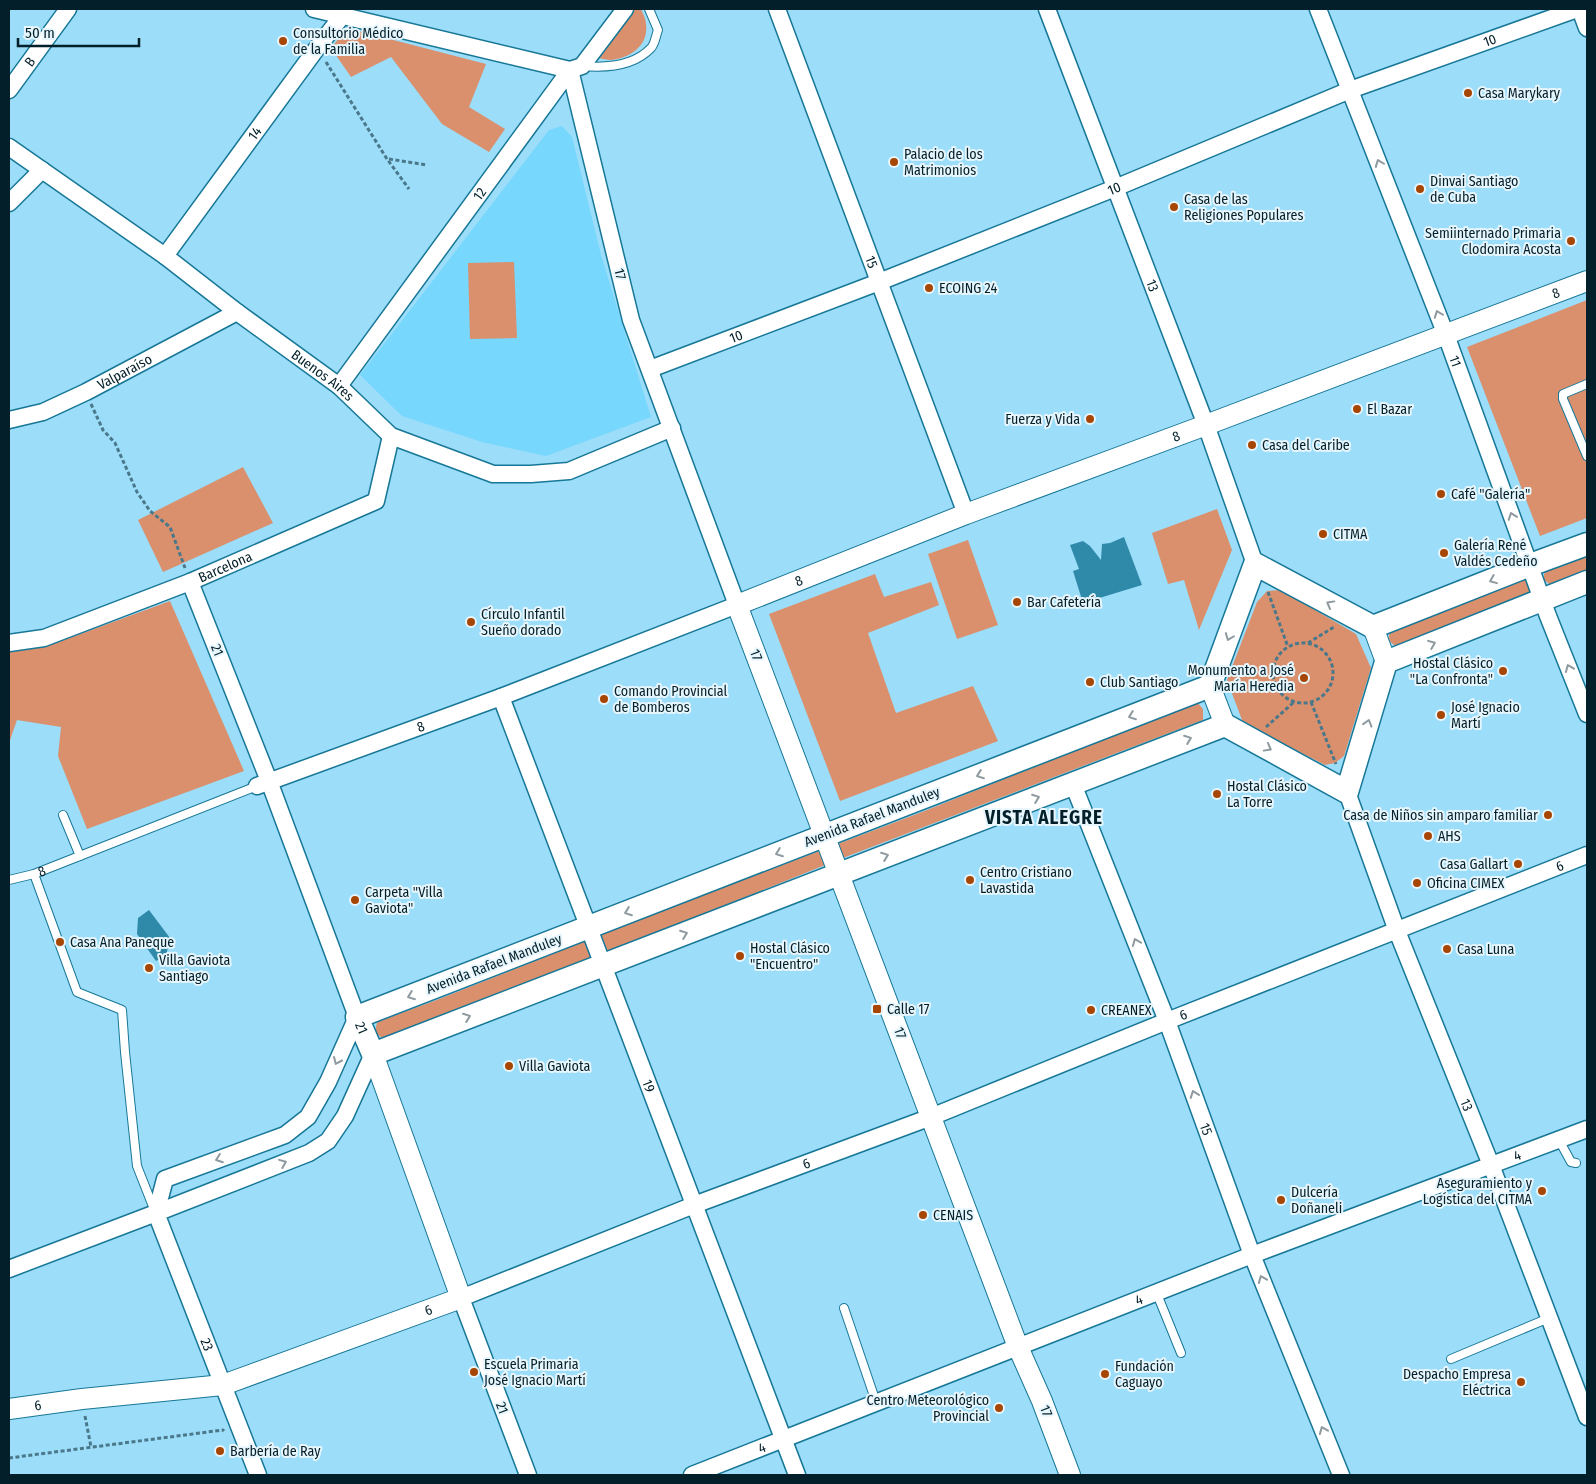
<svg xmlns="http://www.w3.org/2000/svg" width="1596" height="1484" font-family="'Fira Sans Condensed',sans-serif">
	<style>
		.built { fill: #77d7fc }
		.green { fill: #da906d }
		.water { fill: #2f8aaa }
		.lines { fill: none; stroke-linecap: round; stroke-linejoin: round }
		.service-casing { stroke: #177796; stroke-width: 10 }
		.minor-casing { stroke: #177796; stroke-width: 19 }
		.tertiary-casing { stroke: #177796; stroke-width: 22 }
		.secondary-casing { stroke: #177796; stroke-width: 25 }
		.path { stroke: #4a788a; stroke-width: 3; stroke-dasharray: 4 2.5; stroke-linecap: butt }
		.service { stroke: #fff; stroke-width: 8 }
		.minor { stroke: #fff; stroke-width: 16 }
		.tertiary { stroke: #fff; stroke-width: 20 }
		.secondary { stroke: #fff; stroke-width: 22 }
		.oneway { stroke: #8e9a9f }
		.poi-dot { fill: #a74502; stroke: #e7f6fd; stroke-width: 2 }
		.labels { text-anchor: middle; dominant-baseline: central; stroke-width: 4; stroke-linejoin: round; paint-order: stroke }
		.poi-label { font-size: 14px; fill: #031f29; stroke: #e7f6fd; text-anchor: start }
		.street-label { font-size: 14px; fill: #031f29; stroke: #e7f6fd }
		.district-label { font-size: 19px; font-weight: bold; letter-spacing: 1px; fill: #031f29; stroke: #e7f6fd }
	</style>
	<rect width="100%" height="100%" fill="#9cddf9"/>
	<path class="built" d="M562,126L572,137L601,255L651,417L546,456L482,442L402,416L360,375L549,130Z"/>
	<path class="green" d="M634,9H641C643,14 646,19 646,24C649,45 631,58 611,60C606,60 601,58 595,58Z
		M347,28L486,64L469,107L505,129L489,152L442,124L391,57L351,77L331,48Z
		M514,262L517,338L470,339L468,263Z
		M1587,300V518L1540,536L1467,347Z
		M243,467L273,523L163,572L138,520Z
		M1217,509L1232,550L1199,630L1184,580L1168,584L1152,533Z
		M968,540L998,625L957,639L928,554Z
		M1587,554V573L1552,586L1544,580V574L1548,569Z
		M875,574L884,597L931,582L939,605L868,633L896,713L973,686L998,741L840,801L769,614Z
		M1525,579L1527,581L1531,588L1528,594L1397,646C1390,644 1387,638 1390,632Z
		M1281,590L1356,634L1371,668L1344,756L1335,763L1325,765L1261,732L1242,720L1227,680L1257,602L1267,591Z
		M170,601L244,771L87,829L58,756L61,727L17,720L9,743V652L45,647Z
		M1197,702L1203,709V720L835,861L599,956L384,1039L375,1033L377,1022L434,1001L674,906L922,812Z"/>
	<path class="water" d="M1124,537L1142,585L1083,603L1073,571L1079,569L1070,545L1083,541L1090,546L1101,560L1102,544L1110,543Z
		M149,910L170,938L166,956L156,961L137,934L138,918Z"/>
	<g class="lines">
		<defs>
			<g id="service">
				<path d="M583,66C606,68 634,66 651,48C655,44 656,35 658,30L649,9"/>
				<path d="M1587,384L1563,394V399L1587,456"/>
				<path d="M63,815L80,856"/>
				<path d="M34,874L77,992L122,1010L125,1052L137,1166L154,1209"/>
				<path id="s1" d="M9,880L34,874L257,786"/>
				<path d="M1559,1140L1571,1162L1576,1163"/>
				<path d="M1157,1294L1181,1353"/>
				<path d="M844,1308L876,1402"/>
				<path d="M1451,1359L1549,1318"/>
			</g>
			<g id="minor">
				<path id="s2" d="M777,9L966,514"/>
				<path id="s3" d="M1047,9L1206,425L1255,564"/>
				<path id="s4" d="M1318,9L1446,335L1548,616L1587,714"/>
				<path d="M1580,9L1587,28"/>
				<path id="s5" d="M9,90L68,9"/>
				<path id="s6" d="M9,147L165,256L237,312L339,386L391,436L493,474H531L569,471L672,428"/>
				<path d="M9,203L42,170"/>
				<path id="s7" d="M165,256L317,48L342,16L344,9"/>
				<path id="s8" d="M650,369L879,282L1115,188L1350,90L1577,9"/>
				<path id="s9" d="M339,386L570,70L582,66L625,9"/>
				<path id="s10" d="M9,420L43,412L86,392L237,312"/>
				<path id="s11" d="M9,643L44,638L190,582L376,501L391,436"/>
				<path id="s12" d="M501,697L797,1475"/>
				<path id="s13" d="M1073,784L1167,1021L1252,1255L1341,1475"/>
				<path id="s14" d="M257,786L501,697L737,605L631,320L570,70L314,9"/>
				<path id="s15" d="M1347,792L1397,931L1491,1165L1587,1417"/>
				<path d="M156,1213L165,1179L285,1135L308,1117L328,1082L357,1017L269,781L190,582"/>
				<path id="s16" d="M156,1213L258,1475"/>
				<path d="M9,1269L156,1213L309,1153L328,1141L345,1116L373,1054"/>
				<path id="s17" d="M528,1475L461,1298L694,1205L931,1117L1167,1021L1587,855"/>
				<path id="s18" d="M692,1475L1252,1255L1587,1129"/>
			</g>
			<g id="tertiary">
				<path d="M1373,627L1386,662"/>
				<path d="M1210,686L1225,725"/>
				<path id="s19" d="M9,1409L82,1399L223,1385L461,1298L373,1054"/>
				<path id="s20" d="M1070,1475L1042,1401L1018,1347L737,605L966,514L1206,425L1587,281"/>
			</g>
			<g id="secondary">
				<path id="s21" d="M1587,544L1530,565L1373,627L1255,564L1210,686L357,1017L373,1054L1225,725L1347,792L1386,662L1587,582"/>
			</g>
		</defs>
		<use href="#service" class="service-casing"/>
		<use href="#minor" class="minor-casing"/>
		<use href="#tertiary" class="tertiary-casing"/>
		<use href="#secondary" class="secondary-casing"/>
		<path class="path" d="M326,62L387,159L409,189
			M389,159L427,165
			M91,404L103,430L115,443L137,492L150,511L170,527L185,568
			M1268,592L1288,647
			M1308,643L1334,627
			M1273 673a30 30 0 1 1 60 0a30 30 0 1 1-60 0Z
			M1311,702L1336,764
			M1266,727L1294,702
			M85,1416L91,1447
			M9,1458L223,1430L224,1431"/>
		<use href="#service" class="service"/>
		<use href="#minor" class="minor"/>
		<use href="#tertiary" class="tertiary"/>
		<use href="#secondary" class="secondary"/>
	</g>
	<defs><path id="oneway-chevron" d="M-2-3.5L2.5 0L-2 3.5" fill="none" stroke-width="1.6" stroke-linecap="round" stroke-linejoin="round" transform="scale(1.25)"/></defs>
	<g class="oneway">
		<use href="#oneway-chevron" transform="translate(1379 163) rotate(-111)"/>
		<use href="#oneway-chevron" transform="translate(1438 314) rotate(-111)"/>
		<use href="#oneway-chevron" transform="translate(1512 516) rotate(-110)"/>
		<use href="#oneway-chevron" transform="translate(1493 580) rotate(158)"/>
		<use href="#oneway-chevron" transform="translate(1330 604) rotate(-151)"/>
		<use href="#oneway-chevron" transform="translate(1229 637) rotate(111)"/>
		<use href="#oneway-chevron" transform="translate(1432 644) rotate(-22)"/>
		<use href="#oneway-chevron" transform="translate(1569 668) rotate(-112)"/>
		<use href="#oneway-chevron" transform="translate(1132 716) rotate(159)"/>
		<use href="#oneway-chevron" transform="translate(1368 723) rotate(-73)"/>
		<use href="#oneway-chevron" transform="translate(1188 739) rotate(-21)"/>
		<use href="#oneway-chevron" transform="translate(1268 748) rotate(29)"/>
		<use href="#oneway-chevron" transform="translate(980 775) rotate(159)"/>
		<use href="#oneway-chevron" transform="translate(1036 798) rotate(-21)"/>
		<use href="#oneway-chevron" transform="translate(779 853) rotate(159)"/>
		<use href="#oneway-chevron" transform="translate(885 856) rotate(-21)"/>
		<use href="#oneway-chevron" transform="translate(628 912) rotate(159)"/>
		<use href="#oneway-chevron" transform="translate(684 934) rotate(-21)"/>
		<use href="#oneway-chevron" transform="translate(1136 942) rotate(-112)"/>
		<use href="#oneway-chevron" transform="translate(411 996) rotate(159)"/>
		<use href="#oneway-chevron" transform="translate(467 1017) rotate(-21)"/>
		<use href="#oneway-chevron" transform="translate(337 1061) rotate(114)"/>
		<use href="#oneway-chevron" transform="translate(1194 1094) rotate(-110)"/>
		<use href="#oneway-chevron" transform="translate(219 1159) rotate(160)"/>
		<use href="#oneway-chevron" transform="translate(283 1163) rotate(-22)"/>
		<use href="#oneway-chevron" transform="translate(1262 1279) rotate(-112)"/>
		<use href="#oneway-chevron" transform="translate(1323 1430) rotate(-112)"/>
	</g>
	<g class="poi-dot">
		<circle cx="283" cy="41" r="5"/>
		<circle cx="1468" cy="93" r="5"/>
		<circle cx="894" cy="162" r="5"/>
		<circle cx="1420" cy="189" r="5"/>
		<circle cx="1174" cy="207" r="5"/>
		<circle cx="1571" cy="241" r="5"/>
		<circle cx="929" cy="288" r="5"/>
		<circle cx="1357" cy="409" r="5"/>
		<circle cx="1090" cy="419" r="5"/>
		<circle cx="1252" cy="445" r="5"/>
		<circle cx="1441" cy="494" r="5"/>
		<circle cx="1323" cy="534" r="5"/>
		<circle cx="1444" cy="553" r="5"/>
		<circle cx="1017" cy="602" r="5"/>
		<circle cx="471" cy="622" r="5"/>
		<circle cx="1503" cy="671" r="5"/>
		<circle cx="1304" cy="678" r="5"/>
		<circle cx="1090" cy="682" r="5"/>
		<circle cx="604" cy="699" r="5"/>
		<circle cx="1441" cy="715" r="5"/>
		<circle cx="1217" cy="794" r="5"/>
		<circle cx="1548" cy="815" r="5"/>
		<circle cx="1428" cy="836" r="5"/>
		<circle cx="1518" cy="864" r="5"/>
		<circle cx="970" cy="880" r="5"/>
		<circle cx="1417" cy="883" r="5"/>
		<circle cx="355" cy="900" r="5"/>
		<circle cx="60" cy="942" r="5"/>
		<circle cx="1447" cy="949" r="5"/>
		<circle cx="740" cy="956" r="5"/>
		<circle cx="149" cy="968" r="5"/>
		<rect x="872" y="1004" width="10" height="10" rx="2.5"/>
		<circle cx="1091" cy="1010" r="5"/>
		<circle cx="509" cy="1066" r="5"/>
		<circle cx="1542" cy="1191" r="5"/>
		<circle cx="1281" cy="1200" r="5"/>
		<circle cx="923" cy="1215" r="5"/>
		<circle cx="474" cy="1372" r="5"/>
		<circle cx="1105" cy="1374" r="5"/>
		<circle cx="1521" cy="1382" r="5"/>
		<circle cx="999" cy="1408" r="5"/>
		<circle cx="220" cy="1451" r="5"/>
	</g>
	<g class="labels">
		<g class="poi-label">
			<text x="293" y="33">Consultorio Médico<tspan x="293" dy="16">de la Familia</tspan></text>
			<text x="1478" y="93">Casa Marykary</text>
			<text x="904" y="154">Palacio de los<tspan x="904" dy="16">Matrimonios</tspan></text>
			<text x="1430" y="181">Dinvai Santiago<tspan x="1430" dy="16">de Cuba</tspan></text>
			<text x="1184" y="199">Casa de las<tspan x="1184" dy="16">Religiones Populares</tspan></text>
			<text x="1561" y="233" text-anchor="end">Semiinternado Primaria<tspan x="1561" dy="16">Clodomira Acosta</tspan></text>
			<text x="939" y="288">ECOING 24</text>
			<text x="1367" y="409">El Bazar</text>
			<text x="1080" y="419" text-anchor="end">Fuerza y Vida</text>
			<text x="1262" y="445">Casa del Caribe</text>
			<text x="1451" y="494">Café "Galería"</text>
			<text x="1333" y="534">CITMA</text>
			<text x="1454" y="545">Galería René<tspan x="1454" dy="16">Valdés Cedeño</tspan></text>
			<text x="1027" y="602">Bar Cafetería</text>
			<text x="481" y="614">Círculo Infantil<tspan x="481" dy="16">Sueño dorado</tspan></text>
			<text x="1493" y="663" text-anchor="end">Hostal Clásico<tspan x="1493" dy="16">"La Confronta"</tspan></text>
			<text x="1294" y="670" text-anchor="end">Monumento a José<tspan x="1294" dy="16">María Heredia</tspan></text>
			<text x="1100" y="682">Club Santiago</text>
			<text x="614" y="691">Comando Provincial<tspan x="614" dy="16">de Bomberos</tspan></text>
			<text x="1451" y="707">José Ignacio<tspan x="1451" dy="16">Martí</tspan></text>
			<text x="1227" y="786">Hostal Clásico<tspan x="1227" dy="16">La Torre</tspan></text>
			<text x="1538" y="815" text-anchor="end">Casa de Niños sin amparo familiar</text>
			<text x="1438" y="836">AHS</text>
			<text x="1508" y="864" text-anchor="end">Casa Gallart</text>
			<text x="980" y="872">Centro Cristiano<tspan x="980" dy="16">Lavastida</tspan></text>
			<text x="1427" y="883">Oficina CIMEX</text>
			<text x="365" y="892">Carpeta "Villa<tspan x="365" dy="16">Gaviota"</tspan></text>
			<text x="70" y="942">Casa Ana Paneque</text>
			<text x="750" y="948">Hostal Clásico<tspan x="750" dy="16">"Encuentro"</tspan></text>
			<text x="1457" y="949">Casa Luna</text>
			<text x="159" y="960">Villa Gaviota<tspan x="159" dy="16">Santiago</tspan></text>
			<text x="887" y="1009">Calle 17</text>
			<text x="1101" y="1010">CREANEX</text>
			<text x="519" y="1066">Villa Gaviota</text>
			<text x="1532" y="1183" text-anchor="end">Aseguramiento y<tspan x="1532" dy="16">Logística del CITMA</tspan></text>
			<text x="1291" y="1192">Dulcería<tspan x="1291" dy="16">Doñaneli</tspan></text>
			<text x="933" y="1215">CENAIS</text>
			<text x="484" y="1364">Escuela Primaria<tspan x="484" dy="16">José Ignacio Martí</tspan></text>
			<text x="1115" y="1366">Fundación<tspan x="1115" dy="16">Caguayo</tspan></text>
			<text x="1511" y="1374" text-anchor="end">Despacho Empresa<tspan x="1511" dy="16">Eléctrica</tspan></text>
			<text x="989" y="1400" text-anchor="end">Centro Meteorológico<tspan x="989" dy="16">Provincial</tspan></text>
			<text x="230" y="1451">Barbería de Ray</text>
		</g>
		<g class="street-label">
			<text stroke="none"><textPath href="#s8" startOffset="902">10</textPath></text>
			<text stroke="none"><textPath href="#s5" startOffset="35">B</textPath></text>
			<text stroke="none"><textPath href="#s7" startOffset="152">14</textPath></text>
			<text stroke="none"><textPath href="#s8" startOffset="498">10</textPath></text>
			<text stroke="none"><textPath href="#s9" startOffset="238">12</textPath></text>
			<text stroke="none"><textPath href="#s2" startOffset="270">15</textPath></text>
			<text transform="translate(620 274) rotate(76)">17</text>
			<text stroke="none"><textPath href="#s3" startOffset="296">13</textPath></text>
			<text stroke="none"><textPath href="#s20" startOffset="1808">8</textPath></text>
			<text stroke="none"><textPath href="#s8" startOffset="92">10</textPath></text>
			<text stroke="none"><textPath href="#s4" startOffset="378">11</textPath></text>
			<text stroke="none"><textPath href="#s10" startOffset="126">Valparaíso</textPath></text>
			<text stroke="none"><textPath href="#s6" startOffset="388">Buenos Aires</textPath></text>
			<text stroke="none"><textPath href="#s20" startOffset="1402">8</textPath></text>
			<text stroke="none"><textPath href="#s11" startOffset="230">Barcelona</textPath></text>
			<text stroke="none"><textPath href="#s20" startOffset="998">8</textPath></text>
			<text transform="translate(217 650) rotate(68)">21</text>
			<text transform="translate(756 655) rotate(69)">17</text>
			<text stroke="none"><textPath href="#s14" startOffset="174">8</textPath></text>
			<text transform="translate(872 817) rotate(-21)">Avenida Rafael Manduley</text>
			<text stroke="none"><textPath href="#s17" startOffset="1370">6</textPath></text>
			<text stroke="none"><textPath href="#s1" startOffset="34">8</textPath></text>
			<text transform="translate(494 964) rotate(-21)">Avenida Rafael Manduley</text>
			<text stroke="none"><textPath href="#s17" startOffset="965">6</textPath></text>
			<text stroke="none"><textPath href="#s21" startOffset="1420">21</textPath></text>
			<text transform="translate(900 1033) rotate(70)">17</text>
			<text stroke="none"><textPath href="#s12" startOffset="416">19</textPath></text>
			<text stroke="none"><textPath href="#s15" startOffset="335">13</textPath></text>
			<text stroke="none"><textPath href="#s13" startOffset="370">15</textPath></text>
			<text stroke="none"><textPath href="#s18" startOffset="885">4</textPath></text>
			<text stroke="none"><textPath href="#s17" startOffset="560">6</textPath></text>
			<text stroke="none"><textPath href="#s18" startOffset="480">4</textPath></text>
			<text stroke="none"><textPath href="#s19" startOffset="434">6</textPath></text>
			<text stroke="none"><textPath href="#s16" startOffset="141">23</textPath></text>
			<text stroke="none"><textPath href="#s19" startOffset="29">6</textPath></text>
			<text transform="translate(502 1408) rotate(69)">21</text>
			<text transform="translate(1046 1411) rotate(69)">17</text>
			<text stroke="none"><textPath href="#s18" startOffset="75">4</textPath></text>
		</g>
		<g class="district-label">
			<text x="1044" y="817">VISTA ALEGRE</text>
		</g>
	</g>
	<rect width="1596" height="1484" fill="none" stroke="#031f29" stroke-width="20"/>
	<path d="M18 38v8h121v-8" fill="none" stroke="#031f29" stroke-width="2.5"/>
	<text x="25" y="38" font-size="15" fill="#031f29" stroke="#e7f6fd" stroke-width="4" paint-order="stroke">50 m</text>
</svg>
